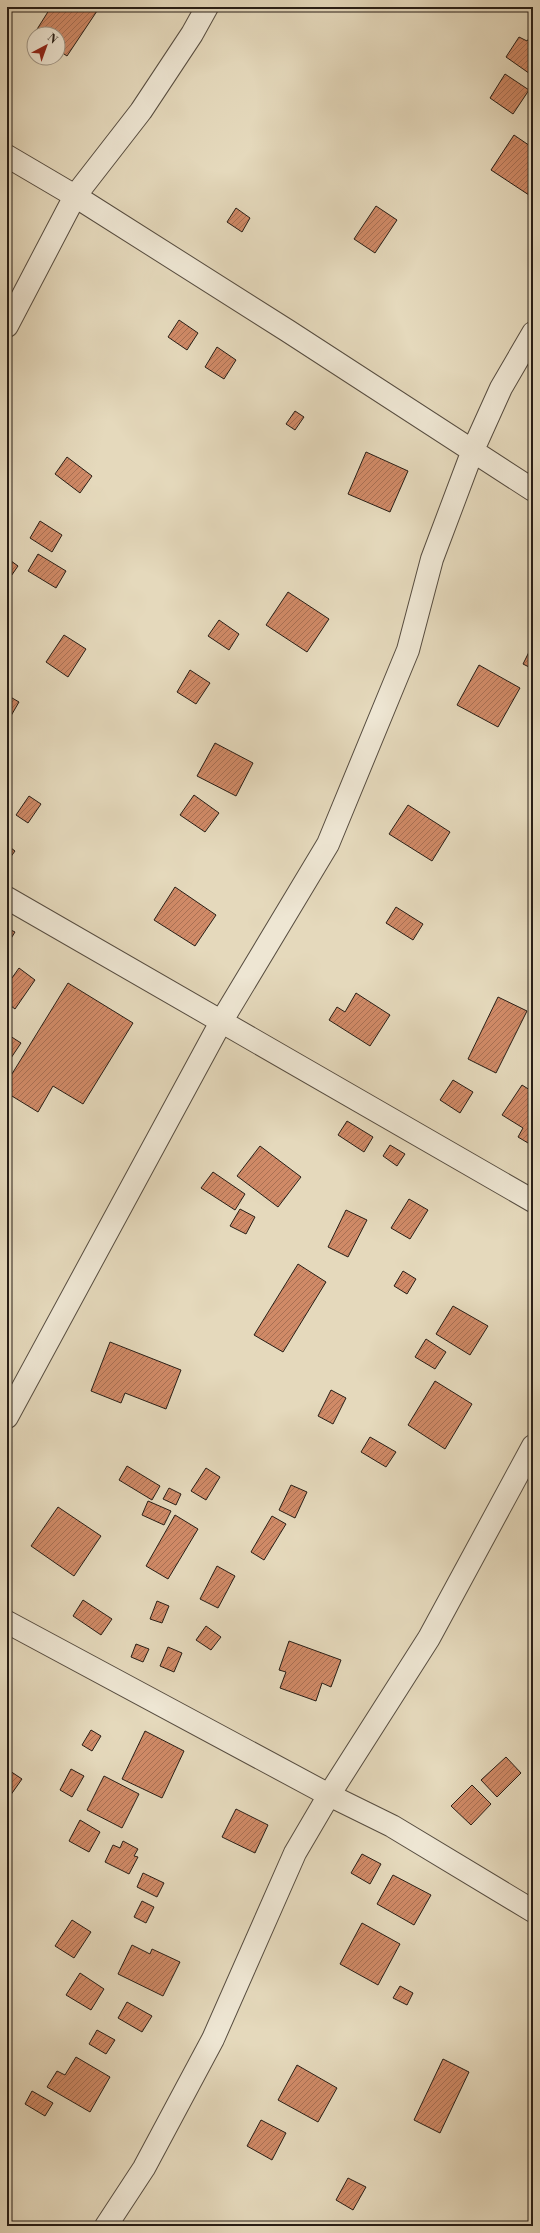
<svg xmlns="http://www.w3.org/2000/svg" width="540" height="2233" font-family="'Libre Bodoni',serif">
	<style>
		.building { fill: url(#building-hatch); stroke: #281e16 }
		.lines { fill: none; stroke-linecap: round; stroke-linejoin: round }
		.minor-casing { stroke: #574d40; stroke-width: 24 }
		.minor { stroke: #eee6d3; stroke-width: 22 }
	</style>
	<defs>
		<pattern id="building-hatch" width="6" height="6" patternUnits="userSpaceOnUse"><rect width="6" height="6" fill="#d08a67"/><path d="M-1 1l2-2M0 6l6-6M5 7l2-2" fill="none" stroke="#a97054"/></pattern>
	</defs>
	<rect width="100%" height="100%" fill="#e5d9bc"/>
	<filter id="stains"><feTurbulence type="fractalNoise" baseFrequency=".005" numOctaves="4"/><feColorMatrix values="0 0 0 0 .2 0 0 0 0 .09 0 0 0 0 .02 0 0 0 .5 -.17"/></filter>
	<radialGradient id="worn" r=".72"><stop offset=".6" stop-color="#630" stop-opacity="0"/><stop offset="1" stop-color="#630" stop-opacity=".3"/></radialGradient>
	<path class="building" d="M51,7H90L97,11L67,56L58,50V34H34Z
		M533,33V76L506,57L519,37L527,41Z
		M505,74L529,90L513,114L490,98Z
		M514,135L533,148L532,197L491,170Z
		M376,206L397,220L375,253L354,239Z
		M236,208L250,218L242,232L227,222Z
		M179,320L198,333L187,350L168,337Z
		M217,347L236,360L224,379L205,367Z
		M295,411L304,417L295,430L286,424Z
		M366,452L408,471L390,512L348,494Z
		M67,457L92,476L80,493L55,474Z
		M40,521L62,535L52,552L30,538Z
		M38,554L66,571L56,588L28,571Z
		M7,558L18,566L7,582Z
		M288,592L329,619L307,652L266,625Z
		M219,620L239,634L229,650L208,636Z
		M64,635L86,649L68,677L46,662Z
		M532,646L533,647V669L523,664Z
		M479,665L520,688L498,727L457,705Z
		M190,670L210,683L196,704L177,692Z
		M7,695L19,702L8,721L7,720Z
		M215,743L253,763L236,796L197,776Z
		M194,795L219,813L205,832L180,815Z
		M29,796L41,804L28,823L16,815Z
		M408,805L450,832L432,861L389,834Z
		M7,845L15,851L7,862Z
		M175,887L216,915L195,946L154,920Z
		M396,907L423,924L413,940L386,923Z
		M7,928L15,932L7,945Z
		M19,968L35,980L15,1009L7,1003V985Z
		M68,983L133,1023L83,1104L53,1086L38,1112L7,1093V1082Z
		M356,993L390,1015L370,1046L329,1020L337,1007L345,1012Z
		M498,997L527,1011L496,1073L468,1059Z
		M7,1034L21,1043L11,1058L7,1055Z
		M453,1080L473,1092L460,1113L440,1100Z
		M522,1085L533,1092V1146L518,1137L523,1128L502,1115Z
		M347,1121L373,1137L364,1152L338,1135Z
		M390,1145L405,1154L397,1166L383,1156Z
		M260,1146L301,1177L278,1207L237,1176Z
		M213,1172L245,1194L235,1210L201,1188Z
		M409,1199L428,1210L410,1239L391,1228Z
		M240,1209L255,1217L246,1234L230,1226Z
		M346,1210L367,1220L348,1257L328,1247Z
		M298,1264L326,1282L283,1352L254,1335Z
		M403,1271L416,1279L407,1294L394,1286Z
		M453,1306L488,1326L470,1355L436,1334Z
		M426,1339L446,1352L435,1369L415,1357Z
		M110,1342L181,1370L166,1409L125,1393L121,1403L91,1391Z
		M435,1381L472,1404L445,1449L408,1425Z
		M331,1390L346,1398L333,1424L318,1416Z
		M370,1437L396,1452L386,1467L361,1452Z
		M127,1466L160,1486L152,1500L119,1480Z
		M206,1468L220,1477L206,1500L191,1491Z
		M291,1485L307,1492L295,1518L279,1510Z
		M169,1488L181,1494L176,1505L163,1499Z
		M148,1501L171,1511L164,1525L142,1515Z
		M58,1507L101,1536L74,1576L31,1546Z
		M175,1515L198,1529L168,1579L146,1566Z
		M272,1516L286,1524L264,1560L251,1552Z
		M217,1566L235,1576L218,1608L200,1599Z
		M83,1600L112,1619L101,1635L73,1616Z
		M157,1601L169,1606L162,1623L150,1619Z
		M206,1626L221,1637L211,1650L196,1640Z
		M289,1641L341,1660L331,1687L322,1683L316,1701L280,1688L286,1672L279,1670Z
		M136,1644L149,1649L143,1662L131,1657Z
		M168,1647L182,1653L174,1672L160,1666Z
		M91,1730L101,1736L92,1751L82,1745Z
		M145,1731L184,1751L162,1798L122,1779Z
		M506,1757L521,1773L497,1797L481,1780Z
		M7,1769L22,1779L10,1796L7,1794Z
		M71,1769L84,1776L72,1797L60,1790Z
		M104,1776L139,1794L122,1828L87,1810Z
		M472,1785L491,1804L471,1825L451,1806Z
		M236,1809L268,1825L255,1853L222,1837Z
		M80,1820L100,1832L89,1852L69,1841Z
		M123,1841L138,1849L134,1856L138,1857L129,1874L105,1862L113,1845L120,1848Z
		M362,1854L381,1864L370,1884L351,1873Z
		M143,1873L164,1883L157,1897L137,1887Z
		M393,1875L431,1895L414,1925L377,1904Z
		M142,1901L154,1907L146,1923L134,1917Z
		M72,1920L91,1932L74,1958L55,1946Z
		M362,1923L400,1944L378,1985L340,1964Z
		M132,1945L150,1954L152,1949L180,1962L163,1996L118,1974Z
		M80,1973L104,1989L91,2010L66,1995Z
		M400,1986L413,1993L407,2005L393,1998Z
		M127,2002L152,2016L142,2032L118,2018Z
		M97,2030L115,2040L106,2054L89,2044Z
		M76,2057L110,2077L90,2112L47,2087L57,2071L65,2075Z
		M443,2059L469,2072L440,2133L414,2120Z
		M297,2065L337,2088L318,2122L278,2100Z
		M32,2091L53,2103L45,2116L25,2104Z
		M261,2120L286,2133L272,2160L247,2146Z
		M348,2178L366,2187L353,2210L336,2200Z"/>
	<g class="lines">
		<defs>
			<path id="minor" d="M7,156L75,196L288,331L533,490
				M7,326L75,196L141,111L192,34L207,7
				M7,898L533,1201
				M7,1417L221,1022L328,844L408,650L432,559L473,450L501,388L533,333
				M7,1622L329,1795L392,1826L533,1911
				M106,2226L144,2168L213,2039L295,1853L329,1795L429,1638L533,1446"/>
		</defs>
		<use href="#minor" class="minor-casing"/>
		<use href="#minor" class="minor"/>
	</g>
	<rect width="540" height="2233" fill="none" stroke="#e5d9bc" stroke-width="24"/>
	<rect x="8" y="8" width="524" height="2217" fill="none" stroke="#281e16" stroke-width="2"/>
	<rect x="12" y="12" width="516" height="2209" fill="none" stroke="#281e16"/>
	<g transform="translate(46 46) rotate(41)"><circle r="19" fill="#eee6d3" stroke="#9f9687"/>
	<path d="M0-3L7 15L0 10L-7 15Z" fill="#8f2418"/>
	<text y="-6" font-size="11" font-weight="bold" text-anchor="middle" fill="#281e16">N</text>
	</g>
	<rect width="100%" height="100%" filter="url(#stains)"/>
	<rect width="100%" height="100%" fill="url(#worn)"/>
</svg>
